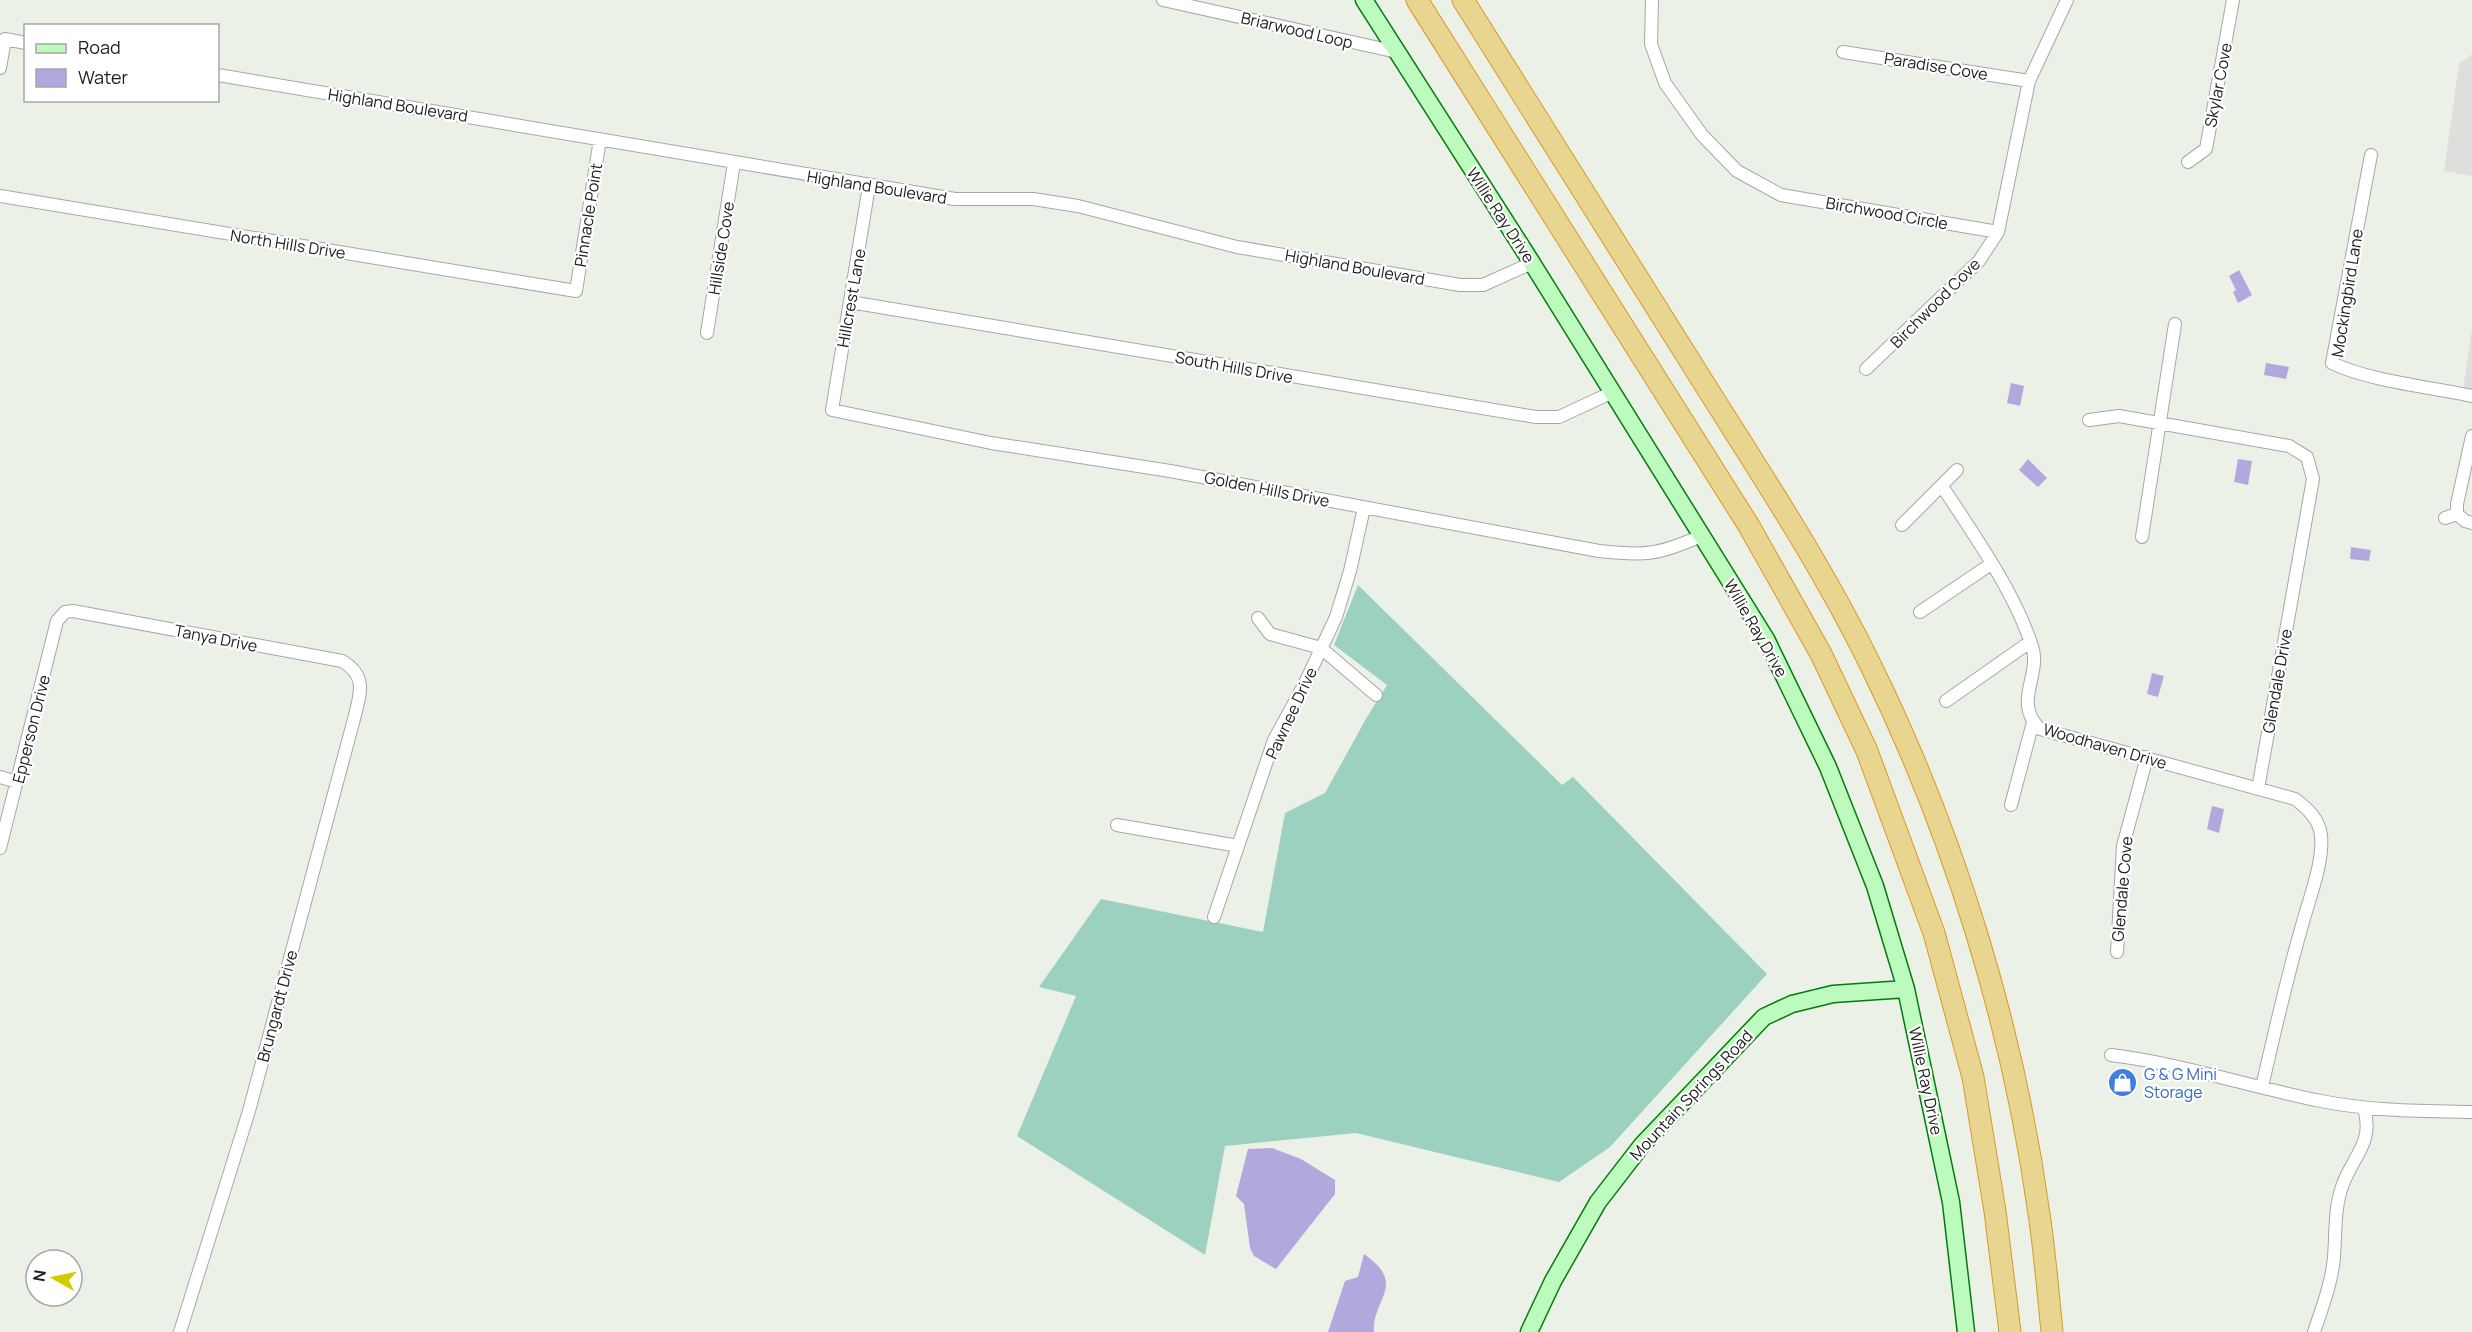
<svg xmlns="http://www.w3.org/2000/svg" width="2472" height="1332" font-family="Manrope,sans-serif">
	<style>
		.residential { fill: #dfdedd }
		.forest { fill: #9cd0bf }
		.water { fill: #b2a8de }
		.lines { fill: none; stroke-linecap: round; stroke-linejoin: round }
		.street-casing { stroke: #a7a7a7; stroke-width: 14 }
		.secondary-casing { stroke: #047b0e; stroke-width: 19 }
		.highway-casing { stroke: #dc9827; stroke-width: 23 }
		.street { stroke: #fff; stroke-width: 12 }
		.secondary { stroke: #bcfabd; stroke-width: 16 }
		.highway { stroke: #e8d58f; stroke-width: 21 }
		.labels { text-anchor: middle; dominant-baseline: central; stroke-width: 4.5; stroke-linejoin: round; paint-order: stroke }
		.street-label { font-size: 16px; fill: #202020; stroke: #fff }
		.shop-label { font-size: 16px; fill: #366cbe; stroke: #fff; text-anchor: start }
	</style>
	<rect width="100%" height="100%" fill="#ebf1e7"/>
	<path class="residential" d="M2472,54V176L2444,171L2459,64Z
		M2472,329V392L2463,390Z"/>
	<path class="forest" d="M1358,585L1562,785L1573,777L1767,974L1610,1147L1559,1182L1356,1133L1225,1146L1205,1255L1017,1136L1076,996L1039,987L1101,899L1263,932L1285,813L1325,793L1367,717L1387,685L1334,645Z"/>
	<path class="water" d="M2239,270L2252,295L2238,303L2233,292L2236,290L2229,276Z
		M2266,363L2289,367L2286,379L2264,375Z
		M2011,383L2024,386L2020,406L2007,403Z
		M2028,459L2047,478L2038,487L2019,470Z
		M2238,459L2252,461L2248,485L2234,482Z
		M2351,547L2371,550L2369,561L2350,559Z
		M2152,673L2164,676L2158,697L2147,694Z
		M2212,806L2224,809L2219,833L2207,829Z
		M1272,1148L1301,1159L1335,1180V1194L1276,1269L1254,1256L1250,1248L1244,1204L1236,1196L1248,1149Z
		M1364,1254C1408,1285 1372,1298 1374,1332H1328L1345,1281L1358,1277Z"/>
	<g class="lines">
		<defs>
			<path id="street" d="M1163,0L1397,52
				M1652,0L1651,44L1665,83L1702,135L1737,171L1781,195L1998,232L2029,81L2067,0
				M1843,52L2029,81
				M0,68L5,39L26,43
				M218,75L955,199H1033L1078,206L1237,247L1460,285H1483L1532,263
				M2371,155L2332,363C2369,381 2431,387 2472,396
				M2188,162L2206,149L2233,0
				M869,186L832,410L991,443L1170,471L1599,551C1645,556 1658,555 1701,536
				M0,196L576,291L600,139
				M850,302L1536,417H1559L1613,392
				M707,333L734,163
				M1866,369L1979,261L1998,232
				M2089,420L2119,416L2289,446L2307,457L2313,479L2258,789
				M2472,436L2457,504V514L2465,521L2472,523
				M1942,486C1974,535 2014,591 2032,646C2042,675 2012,702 2040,729L2295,799C2307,808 2319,819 2321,835C2324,863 2308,902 2301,929C2286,981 2274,1034 2262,1087
				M2445,518L2457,514
				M1902,525L1957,470
				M2142,537L2175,324
				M1920,612L1991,564
				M1258,618L1270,634L1321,648L1376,695
				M1946,701L2030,642
				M0,777L17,782
				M2011,805L2033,722
				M1117,825L1238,846
				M0,848L57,621L65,612L73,611L342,661C368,676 360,694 354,719L249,1111L180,1332
				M1214,917L1274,740L1305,683L1336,617L1350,571L1364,508
				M2117,952L2123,846L2147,757
				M2111,1055C2183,1064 2250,1087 2321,1101C2370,1111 2422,1111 2472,1112
				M2314,1332C2322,1308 2332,1282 2334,1257C2336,1232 2334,1207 2343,1184C2354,1155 2374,1142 2364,1108"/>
			<path id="secondary" d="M1364,0L1532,263L1766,639L1828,767L1875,886L1906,989L1951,1202L1966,1332
				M1529,1332L1553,1281L1598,1202L1642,1145L1764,1017L1792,1004L1833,994L1906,989"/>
			<path id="highway" d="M1417,0L1749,526L1821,654L1867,751L1934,933L1973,1077L1995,1211L2010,1332
				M1463,0C1542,126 1621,251 1700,377C1759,471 1821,564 1870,664C1954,834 2013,1026 2039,1214C2045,1253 2048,1293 2052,1332"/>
		</defs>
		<use href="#street" class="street-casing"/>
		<use href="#secondary" class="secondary-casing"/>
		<use href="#highway" class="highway-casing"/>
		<use href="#street" class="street"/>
		<use href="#secondary" class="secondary"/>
		<use href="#highway" class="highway"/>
	</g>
	<defs>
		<symbol id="shop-disc" viewBox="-11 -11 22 22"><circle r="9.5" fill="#3f7fe0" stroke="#fff"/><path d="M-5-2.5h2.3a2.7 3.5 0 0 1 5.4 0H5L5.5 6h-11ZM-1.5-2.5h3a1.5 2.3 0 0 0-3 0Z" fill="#fff"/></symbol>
	</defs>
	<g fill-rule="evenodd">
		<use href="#shop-disc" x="2106" y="1066" width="33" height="33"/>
	</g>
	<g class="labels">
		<g class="street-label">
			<text transform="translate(1297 30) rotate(13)">Briarwood Loop</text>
			<text transform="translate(1936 66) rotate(9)">Paradise Cove</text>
			<text transform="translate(2218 85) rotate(-79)">Skylar Cove</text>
			<text transform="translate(398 105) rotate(9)">Highland Boulevard</text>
			<text transform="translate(877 187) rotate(9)">Highland Boulevard</text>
			<text transform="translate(1887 213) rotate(10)">Birchwood Circle</text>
			<text transform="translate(588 215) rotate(-81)">Pinnacle Point</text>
			<text transform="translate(1501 215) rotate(57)">Willie Ray Drive</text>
			<text transform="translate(288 244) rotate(9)">North Hills Drive</text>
			<text transform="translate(721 248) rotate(-81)">Hillside Cove</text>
			<text transform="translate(1355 267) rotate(10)">Highland Boulevard</text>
			<text transform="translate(2347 293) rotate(-81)">Mockingbird Lane</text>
			<text transform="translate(851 298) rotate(-80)">Hillcrest Lane</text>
			<text transform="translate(1935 303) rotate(-45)">Birchwood Cove</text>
			<text transform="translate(1234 367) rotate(10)">South Hills Drive</text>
			<text transform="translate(1267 489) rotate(11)">Golden Hills Drive</text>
			<text transform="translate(1756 628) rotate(60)">Willie Ray Drive</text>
			<text transform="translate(216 638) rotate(11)">Tanya Drive</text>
			<text transform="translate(2277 681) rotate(-80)">Glendale Drive</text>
			<text transform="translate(1291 713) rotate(-65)">Pawnee Drive</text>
			<text transform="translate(31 729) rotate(-76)">Epperson Drive</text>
			<text transform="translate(2105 746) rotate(16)">Woodhaven Drive</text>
			<text transform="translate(2122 889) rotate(-85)">Glendale Cove</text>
			<text transform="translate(277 1006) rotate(-75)">Brungardt Drive</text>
			<text transform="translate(1926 1081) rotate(78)">Willie Ray Drive</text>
			<text transform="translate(1691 1095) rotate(-47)">Mountain Springs Road</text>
		</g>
		<g class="shop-label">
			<text x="2144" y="1074">G &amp; G Mini<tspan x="2144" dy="18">Storage</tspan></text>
		</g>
	</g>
	<rect x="24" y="24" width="195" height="78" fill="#ffffff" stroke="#a6a6a6" stroke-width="1.5"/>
	<rect x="36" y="44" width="30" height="9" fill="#bcfabd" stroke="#a6a6a6" stroke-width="1.5"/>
	<text x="78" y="54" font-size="18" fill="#202020">Road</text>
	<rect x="36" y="69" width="30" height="18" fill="#b2a8de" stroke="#a6a6a6" stroke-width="1.5"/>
	<text x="78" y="84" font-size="18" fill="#202020">Water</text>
	<g transform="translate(54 1278) rotate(279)"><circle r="28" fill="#ffffff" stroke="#a6a6a6" stroke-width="1.5"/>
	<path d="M0-4.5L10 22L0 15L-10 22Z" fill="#d1cb00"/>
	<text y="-9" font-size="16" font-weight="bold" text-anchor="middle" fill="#202020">N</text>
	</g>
</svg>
